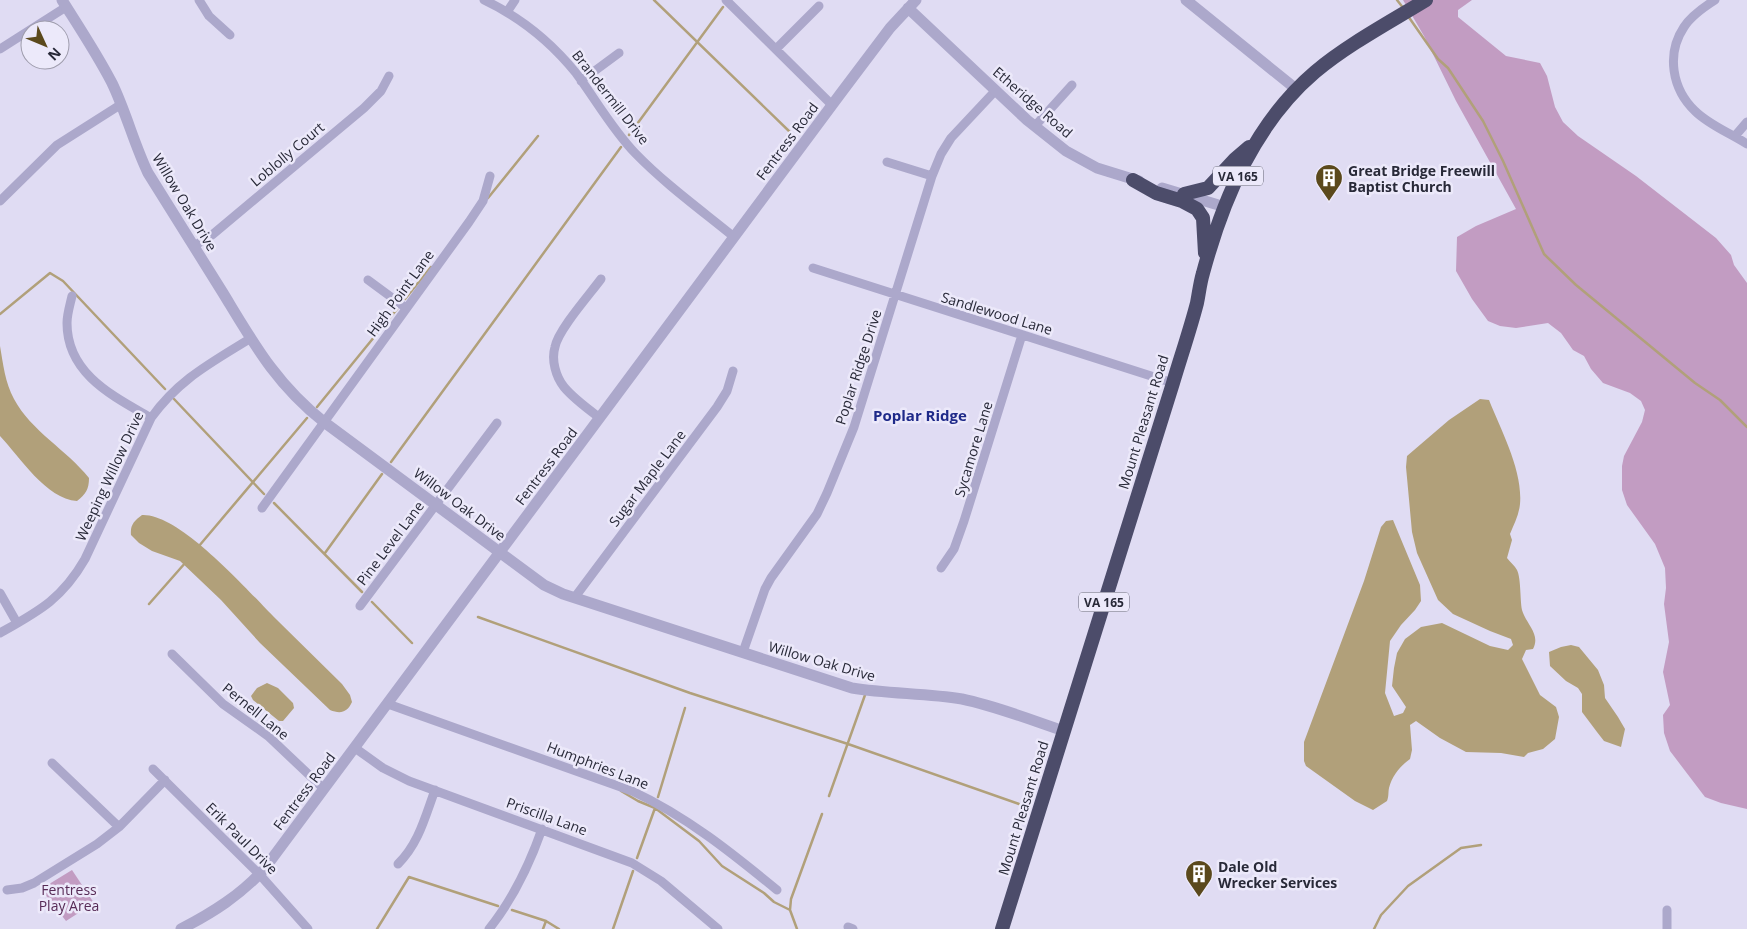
<svg xmlns="http://www.w3.org/2000/svg" width="1747" height="929" font-family="'Open Sans',sans-serif">
	<style>
		.green { fill: #c29cc2 }
		.water { fill: #b1a07a }
		.lines { fill: none; stroke-linecap: round; stroke-linejoin: round }
		.stream { stroke: #b1a07a; stroke-width: 2.5 }
		.minor { stroke: #aca8cb; stroke-width: 9 }
		.tertiary { stroke: #aca8cb; stroke-width: 11 }
		.trunk { stroke: #4c4c6a; stroke-width: 14 }
		.labels { text-anchor: middle; dominant-baseline: central; stroke-width: 5; stroke-linejoin: round; paint-order: stroke }
		.shield { fill: #ece9fa; stroke: #636372; stroke-width: 1 }
		.shield-label { font-size: 12px; font-weight: bold; fill: #282938 }
		.street-label { font-size: 14px; fill: #282938; stroke: #ece9fa }
		.poi-label { font-size: 14px; font-weight: bold; fill: #282938; stroke: #ece9fa; text-anchor: start }
		.park-label { font-size: 14px; fill: #572b56; stroke: #ece9fa }
		.neighbourhood-label { font-size: 15px; font-weight: bold; fill: #1f2a89; stroke: #ece9fa }
	</style>
	<rect width="100%" height="100%" fill="#e0dcf3"/>
	<path class="green" d="M1403,0H1472L1458,10V17L1506,56L1540,63L1547,76L1555,107L1563,122L1578,136L1636,176L1716,238L1731,255L1734,265L1747,283V809L1721,803L1705,797L1670,751L1664,733L1663,715L1670,705L1663,672L1669,642L1664,604L1666,588L1665,568L1655,544L1627,505L1622,490V466L1624,456L1642,422L1645,410L1641,401L1630,393L1603,383L1591,369L1584,356L1573,350L1561,333L1548,323L1516,328L1500,326L1488,321L1472,299L1456,271L1457,237L1476,226L1516,209L1456,101L1424,36Z
		M72,870L94,903L66,921L41,889Z"/>
	<path class="water" d="M0,346C3,363 5,383 14,399C31,431 67,450 89,478C89,489 86,494 77,501C46,499 20,457 0,436Z
		M1480,399L1489,400C1501,430 1523,471 1520,504C1519,515 1514,524 1510,534L1512,540L1507,558C1510,562 1515,566 1517,570C1521,578 1520,599 1522,610C1526,624 1541,634 1533,649L1526,650L1522,659L1540,695L1556,707L1559,717L1555,739L1543,749L1528,753L1524,757L1501,753L1466,752L1440,738L1416,721L1410,725L1412,750L1410,759C1400,766 1392,776 1389,788C1388,793 1389,796 1387,801L1373,810L1355,801L1306,766L1304,761V742L1364,581L1381,527L1386,521L1393,520L1420,585L1421,601L1415,610L1401,625L1390,641L1385,693L1394,716L1403,713L1406,707L1392,686L1394,668L1397,653L1405,639L1421,627L1442,623L1490,646L1508,650L1513,645L1511,639L1490,631L1453,614L1438,600L1417,553L1412,532L1406,467L1407,456L1449,420Z
		M142,515C180,513 249,592 276,619C298,641 320,662 342,684L350,695L352,702C347,713 340,714 330,710L260,643L221,600L180,561L152,551L139,543L131,535C130,525 134,521 142,515Z
		M1571,645L1579,647L1598,670L1604,685L1605,698L1618,717L1625,729L1621,747L1604,741L1597,732L1582,712V694L1578,688L1566,681L1550,666L1549,652L1561,647Z
		M267,683L278,688L293,703L294,708L283,721H279L253,700L251,696L257,688Z"/>
	<g class="lines">
		<path class="stream" d="M654,0L792,134
			M1397,0L1404,9
			M1408,16L1438,59L1448,68L1483,121L1503,161L1544,254L1576,285L1695,383L1720,400L1747,427
			M629,135L723,7
			M488,198L538,136
			M405,299L431,267
			M0,314L50,273L63,281L165,389
			M174,399L264,494
			M317,407L397,309
			M391,462L621,147
			M274,503L362,592
			M199,546L307,418
			M325,553L382,474
			M372,602L412,643
			M149,604L186,562
			M478,617L690,693L848,744L1019,804
			M621,791L638,801L655,808L699,841L722,866L764,893L774,902L790,910
			M829,796L865,695
			M658,797L685,708
			M637,858L655,808
			M512,910L546,921L559,929
			M377,929L409,877L498,906
			M543,929L546,921
			M613,929L633,871
			M797,929L790,910L791,899L822,814
			M1374,929L1381,915L1408,886L1461,848L1481,845"/>
		<path class="minor" d="M199,0L209,16L230,35
			M484,0C520,17 551,42 576,73C596,100 612,129 635,153C665,184 701,210 734,237
			M726,0L832,105
			M1715,0C1704,7 1691,16 1684,27C1666,54 1672,89 1695,111C1709,125 1730,133 1747,144
			M507,12L515,0
			M0,49L66,7
			M776,49L819,6
			M581,81L619,53
			M1035,126L1072,85
			M1735,136L1747,122
			M887,162L932,176
			M0,201L57,145L120,105
			M194,246L212,235L364,108L381,91L389,76
			M813,268L1173,383
			M368,280L406,308
			M72,296C70,305 67,314 67,323C67,374 113,396 151,418
			M600,418C588,409 574,399 564,387C556,377 551,360 555,347C558,330 590,294 601,279
			M262,508L469,222L483,201L490,176
			M941,568L954,549L964,521L1022,335
			M0,593L17,623
			M575,597L717,407L727,391L733,371
			M360,606L497,423
			M0,633C39,611 62,599 85,559L151,418C179,379 211,363 251,338
			M743,652L765,589L771,578L817,514L827,493L854,427L932,176L941,154L951,138L996,90
			M172,654L223,704L268,736L324,789
			M388,704L632,791C686,816 732,853 777,890
			M355,748L383,768L409,781L632,863L661,881L718,929
			M52,763L119,827
			M153,769L260,875L308,929
			M398,864C419,843 425,817 435,790
			M7,890L22,888L34,883L97,844L119,827L165,780
			M848,927L853,929
			M489,929C513,899 529,866 542,829
			M1667,929V910"/>
		<path class="tertiary" d="M62,0C79,27 97,54 112,83C126,112 134,144 148,173C173,213 198,253 223,293C254,344 276,384 324,422L544,585L563,594L852,688C888,694 925,693 962,699C996,706 1031,720 1064,731
			M1186,0L1296,89
			M908,8L1027,120L1066,151L1097,168L1139,181
			M1162,188L1225,207
			M181,929C212,913 241,895 265,868L841,93L890,28L916,0"/>
		<path class="trunk" d="M1133,180L1156,193L1182,201L1197,209L1203,218L1205,253
			M1184,194L1208,188L1235,159L1249,147
			M1002,929L1173,383C1181,356 1190,330 1197,303C1199,293 1200,283 1203,273C1223,199 1255,123 1315,72C1347,45 1390,22 1426,0"/>
	</g>
	<defs>
		<symbol id="building-pin" viewBox="-11 -11 22 30"><path d="M0 17L-7.5 6A9.5 9.5 0 1 1 7.5 6Z" fill="#5b491c" stroke="#ece9fa"/><path d="M-4-6H4V6H1V3H-1V6H-4ZM-2.5-4.3h1.7v1.8h-1.7ZM.8-4.3h1.7v1.8H.8ZM-2.5-1h1.7V.8h-1.7ZM.8-1h1.7V.8H.8Z" fill="#fff"/></symbol>
	</defs>
	<g fill-rule="evenodd">
		<use href="#building-pin" x="1313" y="162" width="32" height="43"/>
		<use href="#building-pin" x="1183" y="858" width="32" height="43"/>
	</g>
	<g class="labels">
		<g class="shield">
			<rect x="1213" y="166.5" width="50" height="19" rx="4"/>
			<rect x="1079" y="592.5" width="50" height="19" rx="4"/>
		</g>
		<g class="shield-label">
			<text x="1238" y="176">VA 165</text>
			<text x="1104" y="602">VA 165</text>
		</g>
		<g class="street-label">
			<text transform="translate(611 97) rotate(52)">Brandermill Drive</text>
			<text transform="translate(1033 102) rotate(41)">Etheridge Road</text>
			<text transform="translate(787 141) rotate(-53)">Fentress Road</text>
			<text transform="translate(287 154) rotate(-40)">Loblolly Court</text>
			<text transform="translate(185 202) rotate(59)">Willow Oak Drive</text>
			<text transform="translate(400 293) rotate(-54)">High Point Lane</text>
			<text transform="translate(997 313) rotate(17)">Sandlewood Lane</text>
			<text transform="translate(858 367) rotate(-72)">Poplar Ridge Drive</text>
			<text transform="translate(1143 422) rotate(-73)">Mount Pleasant Road</text>
			<text transform="translate(973 449) rotate(-73)">Sycamore Lane</text>
			<text transform="translate(546 466) rotate(-53)">Fentress Road</text>
			<text transform="translate(109 476) rotate(-65)">Weeping Willow Drive</text>
			<text transform="translate(647 478) rotate(-53)">Sugar Maple Lane</text>
			<text transform="translate(460 504) rotate(37)">Willow Oak Drive</text>
			<text transform="translate(390 543) rotate(-53)">Pine Level Lane</text>
			<text transform="translate(822 661) rotate(16)">Willow Oak Drive</text>
			<text transform="translate(256 711) rotate(39)">Pernell Lane</text>
			<text transform="translate(598 765) rotate(21)">Humphries Lane</text>
			<text transform="translate(304 791) rotate(-53)">Fentress Road</text>
			<text transform="translate(1023 808) rotate(-73)">Mount Pleasant Road</text>
			<text transform="translate(547 816) rotate(20)">Priscilla Lane</text>
			<text transform="translate(242 838) rotate(45)">Erik Paul Drive</text>
		</g>
		<g class="poi-label">
			<text x="1348" y="170">Great Bridge Freewill<tspan x="1348" dy="16">Baptist Church</tspan></text>
			<text x="1218" y="866">Dale Old<tspan x="1218" dy="16">Wrecker Services</tspan></text>
		</g>
		<g class="park-label">
			<text x="69" y="889">Fentress<tspan x="69" dy="16">Play Area</tspan></text>
		</g>
		<g class="neighbourhood-label">
			<text x="920" y="415">Poplar Ridge</text>
		</g>
	</g>
	<g transform="translate(45 45) rotate(134)"><circle r="24" fill="#ece9fa" stroke="#9e9cac"/>
	<path d="M0-4L9 19L0 12L-9 19Z" fill="#5b491c"/>
	<text y="-8" font-size="14" font-weight="bold" text-anchor="middle" fill="#282938">N</text>
	</g>
</svg>
